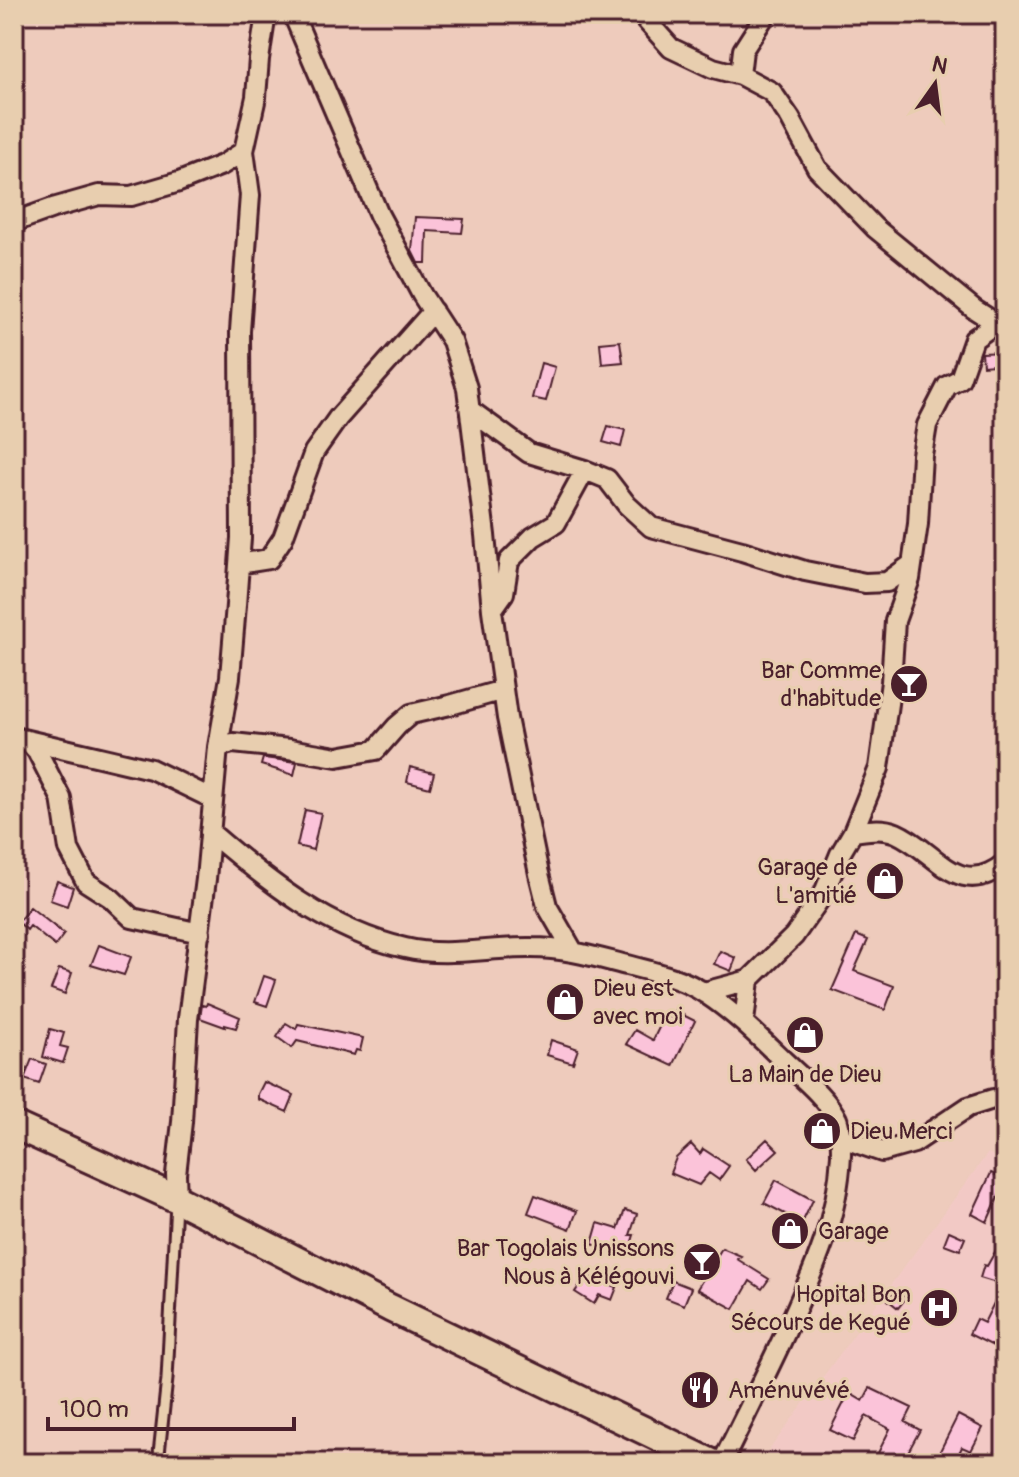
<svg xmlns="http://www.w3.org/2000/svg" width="1019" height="1477" font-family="Pangolin,sans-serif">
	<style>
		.built { fill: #f2c9c5 }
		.building { fill: #fbc3d9; stroke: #4a1f2b; stroke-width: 2 }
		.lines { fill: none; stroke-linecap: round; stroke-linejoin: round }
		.lane-casing { stroke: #4a1f2b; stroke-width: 15 }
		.street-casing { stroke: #4a1f2b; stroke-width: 24 }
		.secondary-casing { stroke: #4a1f2b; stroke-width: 32 }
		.lane { stroke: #e8ceaf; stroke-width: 9 }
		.street { stroke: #e8ceaf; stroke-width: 18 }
		.secondary { stroke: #e8ceaf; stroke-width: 26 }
		.labels { text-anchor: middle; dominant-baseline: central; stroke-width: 6; stroke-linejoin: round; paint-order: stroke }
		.poi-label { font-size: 24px; fill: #4a1f2b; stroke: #e8ceaf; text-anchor: end }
	</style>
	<rect width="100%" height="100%" fill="#eecbbc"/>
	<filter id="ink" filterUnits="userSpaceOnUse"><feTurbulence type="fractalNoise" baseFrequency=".0125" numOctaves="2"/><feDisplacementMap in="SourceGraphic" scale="16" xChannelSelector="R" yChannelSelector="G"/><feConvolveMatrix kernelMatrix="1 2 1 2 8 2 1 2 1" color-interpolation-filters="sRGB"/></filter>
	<g filter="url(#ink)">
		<path class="built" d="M988,1153L1005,1163V1463H785L766,1454Z"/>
		<path class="building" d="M415,217L464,219L462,233L427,231L426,263H418L412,251Z
			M620,341L623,362L602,364L600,343Z
			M1005,352V364L983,366L982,353Z
			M541,363L555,367L546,401L532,398Z
			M608,426L625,430L621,447L603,442Z
			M263,758L297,762L294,775L261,765Z
			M410,767L434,773L430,788L407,782Z
			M305,810L321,813L313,850L297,846Z
			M57,881L73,887L67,906L50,900Z
			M30,907L64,934L55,946L30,926L27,930L18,922Z
			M856,935L868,940L854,971L894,986L885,1010L832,990Z
			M99,945L131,957L124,975L91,965Z
			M720,951L736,958L731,971L714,964Z
			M59,969L72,973L65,994L51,989Z
			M264,976L276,980L267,1006L255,1002Z
			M207,1003L240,1017L236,1028L225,1025V1027L200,1018L202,1005L206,1006Z
			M675,1011L695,1021L673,1066L626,1044L635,1030L653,1040L665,1015L672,1018Z
			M286,1023L296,1029L298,1024L363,1038L360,1051L356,1050L354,1055L297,1041L292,1048L277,1037Z
			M50,1029L64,1033L60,1046L68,1048L63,1063L43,1057Z
			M551,1040L578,1049L573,1063L547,1055Z
			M32,1059L46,1064L39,1084L24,1079Z
			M264,1082L294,1095L287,1112L258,1099V1094Z
			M767,1139L778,1150L756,1170L746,1159Z
			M691,1144L700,1154L703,1149L729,1166L719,1180L709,1173L699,1185L670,1173L676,1158Z
			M991,1173L1005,1179V1182L987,1222L972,1214Z
			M776,1180L813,1200L802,1223L764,1203Z
			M535,1195L577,1211L570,1229L528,1213Z
			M625,1210L637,1214L630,1235H634L628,1254L592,1244L598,1223L618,1229Z
			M949,1231L965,1238L960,1250L944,1244Z
			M722,1248L741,1256L737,1259L769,1279L762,1289L750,1281L734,1309L697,1289Z
			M996,1250L1005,1254V1318L1000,1329L1005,1332V1352L969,1334L976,1319L984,1323L1003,1285L980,1278L984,1265L987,1266Z
			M586,1276L617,1287L612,1300L599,1295L594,1304L575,1292Z
			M673,1281L691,1288L684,1305L666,1298Z
			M896,1290L906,1298L898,1308L888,1300Z
			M870,1388L912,1408L905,1422L920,1430L902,1463H888L876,1457L890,1429L866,1416L853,1441L830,1430L849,1393L863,1401Z
			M958,1415L983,1428L971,1451L962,1447L954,1463H934Z"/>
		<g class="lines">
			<defs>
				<path id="lane" d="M158,1463L167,1379L176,1202"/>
				<path id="street" d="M293,14L379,215L422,295L452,341L467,388L485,535L492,610L507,718L539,874L547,906L573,951
					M644,14L645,19L671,48L713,68L740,75L772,92L790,118L817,168L875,228L974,309L996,323L1004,325
					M740,75L743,50L766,14
					M14,222L53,208L99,195L131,196L179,182L222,165L244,151
					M470,410L529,453L585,470L607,479L627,505L651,527L742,551L805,571L865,583L887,582L912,564
					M239,564L269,559L283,538L314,452L338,418L433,311
					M492,610L504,593L509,561L533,537L556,523L585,470
					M14,737L151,769L213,799
					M28,741L37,751L61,798L69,849L86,882L111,898L132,918L200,933
					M218,747L233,743L289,749L337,757L376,750L397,726L411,714L450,705L503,690
					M210,832C268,882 329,931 405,948C446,958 490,947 532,948C565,948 595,957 627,965C654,972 683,978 706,994C735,1013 759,1037 784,1061C801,1077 827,1098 837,1119C841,1128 841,1145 841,1155C838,1218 814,1270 788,1327C767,1373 744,1418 722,1463
					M853,832L879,768L891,682L895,621L910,579L918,524L922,455L927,425L947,386L960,379L974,339L996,323
					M704,992L749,980L794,936L824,893L840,854L853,832C868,830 882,827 896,833C937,851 958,901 1005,863
					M744,1022L749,980
					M839,1137L882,1152L914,1143L968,1107L993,1099H1005
					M177,1199L176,1174L182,1122L188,1019L206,879L218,747L230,677L236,605L241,538L240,331L250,195L244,151L256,97L259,59L266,14"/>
				<path id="secondary" d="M14,1125L177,1199L390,1308L712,1463"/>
			</defs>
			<use href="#lane" class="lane-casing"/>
			<use href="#street" class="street-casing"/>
			<use href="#secondary" class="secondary-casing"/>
			<use href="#lane" class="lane"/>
			<use href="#street" class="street"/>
			<use href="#secondary" class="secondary"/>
		</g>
	</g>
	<defs>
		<symbol id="bar-disc" viewBox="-11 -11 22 22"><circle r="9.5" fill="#4a1f2b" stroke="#e8ceaf"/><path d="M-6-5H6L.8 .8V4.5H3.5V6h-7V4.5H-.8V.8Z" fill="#fff"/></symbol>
		<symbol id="shop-disc" viewBox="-11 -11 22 22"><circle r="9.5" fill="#4a1f2b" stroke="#e8ceaf"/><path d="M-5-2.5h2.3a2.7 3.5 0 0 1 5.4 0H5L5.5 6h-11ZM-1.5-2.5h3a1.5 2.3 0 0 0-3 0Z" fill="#fff"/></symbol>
		<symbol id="hospital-disc" viewBox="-11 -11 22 22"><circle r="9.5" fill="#4a1f2b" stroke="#e8ceaf"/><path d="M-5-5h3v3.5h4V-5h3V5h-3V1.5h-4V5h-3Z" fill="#fff"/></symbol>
		<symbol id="restaurant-disc" viewBox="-11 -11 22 22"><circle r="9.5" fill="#4a1f2b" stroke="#e8ceaf"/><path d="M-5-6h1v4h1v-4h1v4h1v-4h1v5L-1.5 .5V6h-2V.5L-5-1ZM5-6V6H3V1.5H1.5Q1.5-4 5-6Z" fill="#fff"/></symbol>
	</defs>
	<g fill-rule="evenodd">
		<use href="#bar-disc" x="887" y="662" width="44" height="44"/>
		<use href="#shop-disc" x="863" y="859" width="44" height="44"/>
		<use href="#shop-disc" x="543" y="980" width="44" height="44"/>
		<use href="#shop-disc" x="783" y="1013" width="44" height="44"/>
		<use href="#shop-disc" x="800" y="1109" width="44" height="44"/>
		<use href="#shop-disc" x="768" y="1209" width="44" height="44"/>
		<use href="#bar-disc" x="680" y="1240" width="44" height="44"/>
		<use href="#hospital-disc" x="917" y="1286" width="44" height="44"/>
		<use href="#restaurant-disc" x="678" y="1368" width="44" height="44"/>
	</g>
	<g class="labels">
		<g class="poi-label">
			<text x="881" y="670">Bar Comme<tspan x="881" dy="28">d'habitude</tspan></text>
			<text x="857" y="867">Garage de<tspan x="857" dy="28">L'amitié</tspan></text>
			<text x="593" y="988" text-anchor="start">Dieu est<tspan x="593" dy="28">avec moi</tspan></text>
			<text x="805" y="1074" text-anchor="middle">La Main de Dieu</text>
			<text x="850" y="1131" text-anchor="start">Dieu Merci</text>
			<text x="818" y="1231" text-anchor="start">Garage</text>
			<text x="674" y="1248">Bar Togolais Unissons<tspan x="674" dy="28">Nous à Kélégouvi</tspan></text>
			<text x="911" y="1294">Hopital Bon<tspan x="911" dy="28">Sécours de Kegué</tspan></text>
			<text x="728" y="1390" text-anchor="start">Aménuvévé</text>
		</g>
	</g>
	<rect width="1019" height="1477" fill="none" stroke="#e8ceaf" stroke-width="48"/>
	<rect x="24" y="24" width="971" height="1429" fill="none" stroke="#4a1f2b" stroke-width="3" filter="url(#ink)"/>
	<g transform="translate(935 84) rotate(14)" stroke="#e8ceaf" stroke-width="6" paint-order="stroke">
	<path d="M0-6L14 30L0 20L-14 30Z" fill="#4a1f2b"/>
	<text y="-12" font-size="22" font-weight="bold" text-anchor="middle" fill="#4a1f2b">N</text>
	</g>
	<path d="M48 1417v12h246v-12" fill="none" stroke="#4a1f2b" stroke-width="4"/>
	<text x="60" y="1417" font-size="24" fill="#4a1f2b" stroke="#e8ceaf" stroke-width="6" paint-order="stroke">100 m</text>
</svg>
